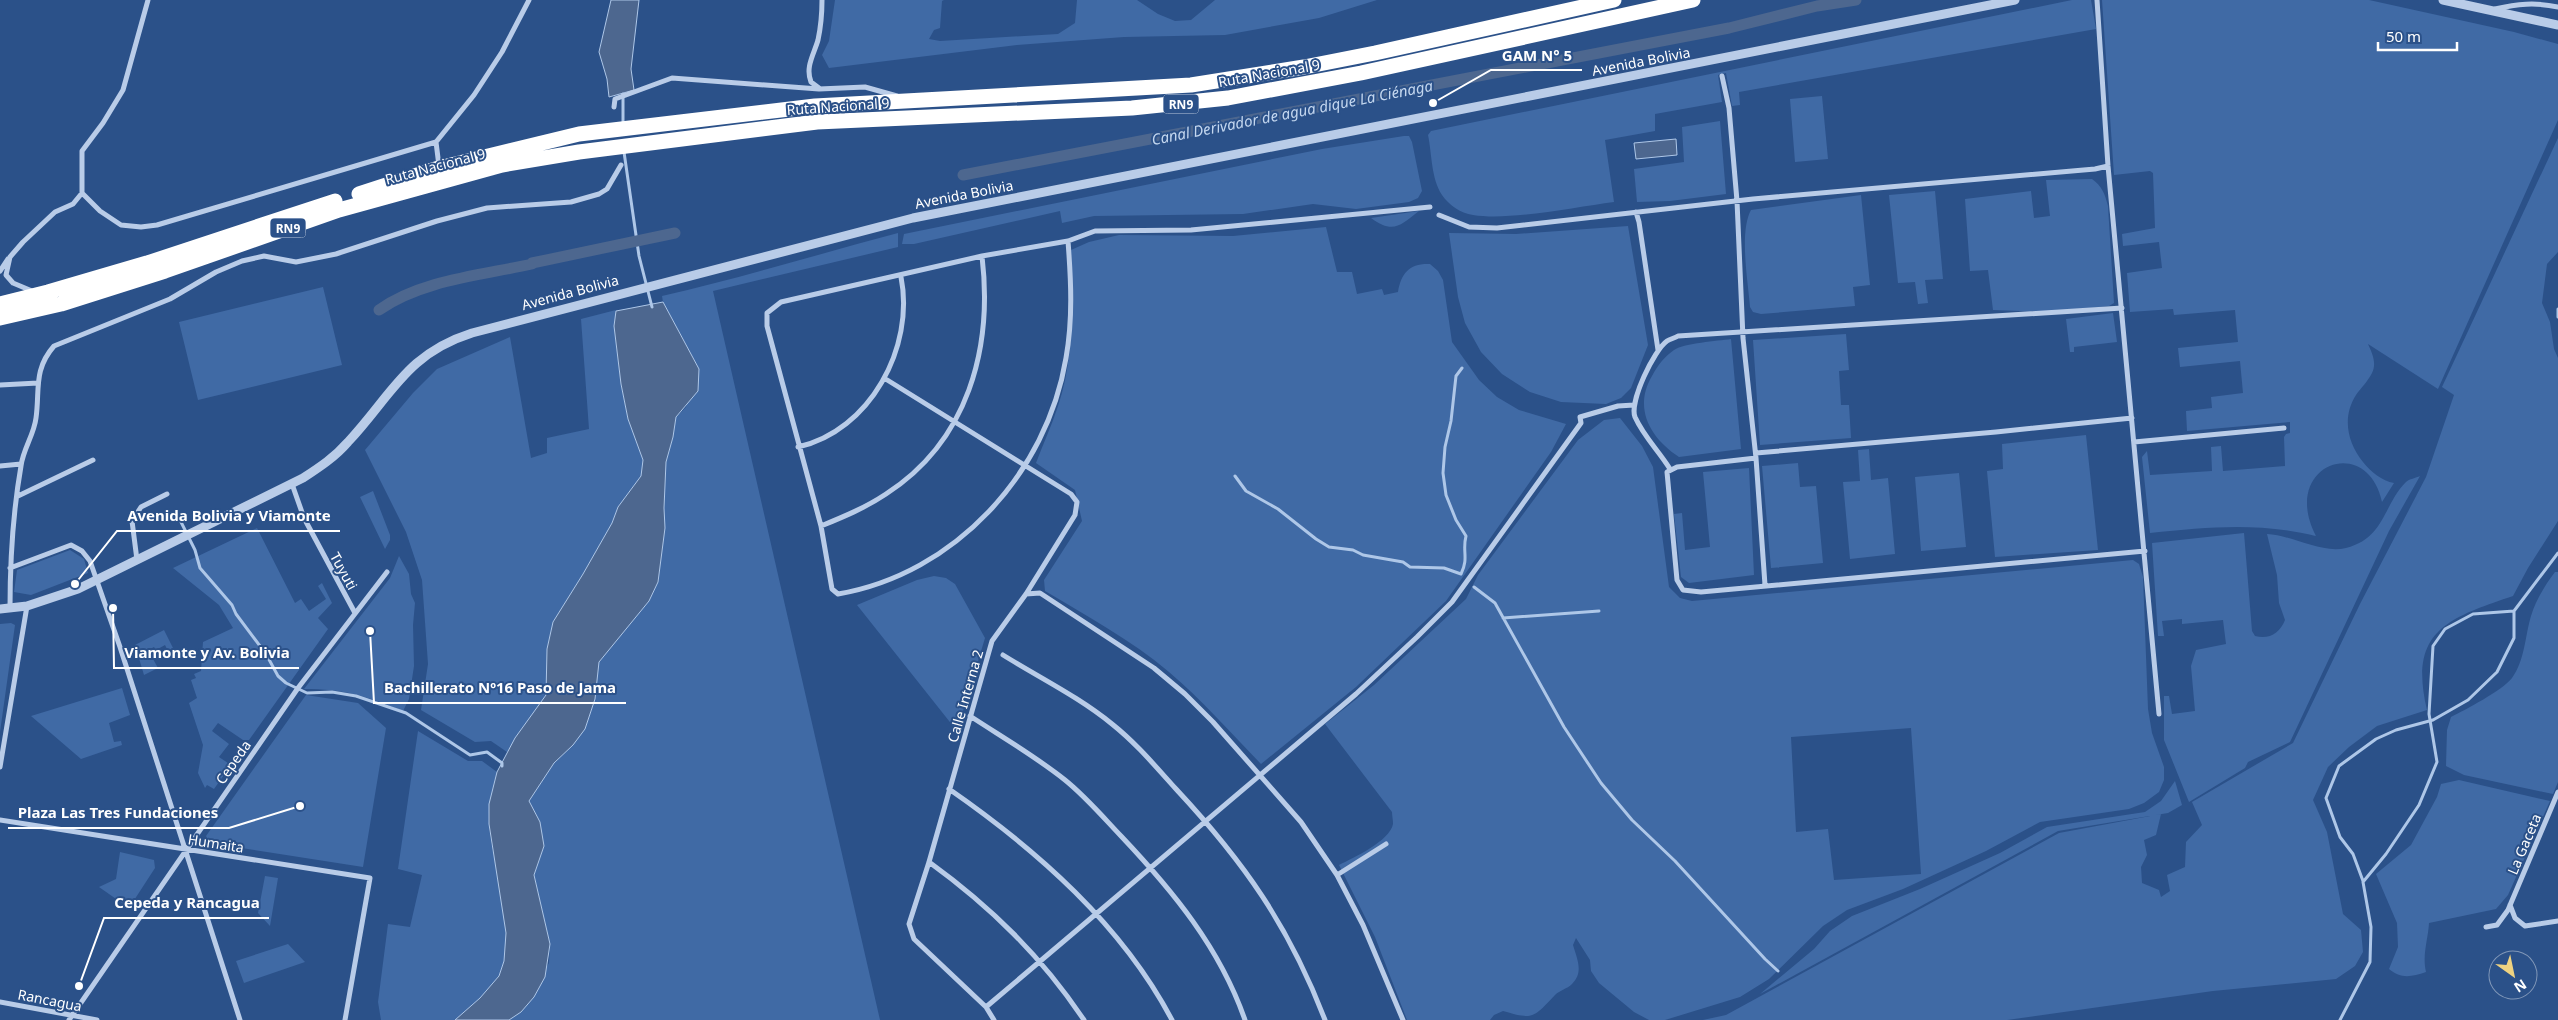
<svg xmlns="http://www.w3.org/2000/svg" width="2558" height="1020" font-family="'Noto Sans',sans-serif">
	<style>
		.green { fill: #406aa5; fill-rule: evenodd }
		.water { fill: #4d678f; stroke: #aec7e8 }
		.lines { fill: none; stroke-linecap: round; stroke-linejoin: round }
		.stream { stroke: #aec7e8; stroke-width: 3 }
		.canal { stroke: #4d678f; stroke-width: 11 }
		.minor { stroke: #b9cce8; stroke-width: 5 }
		.tertiary { stroke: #b9cce8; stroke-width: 9 }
		.motorway { stroke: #fff; stroke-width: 15 }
		.labels { text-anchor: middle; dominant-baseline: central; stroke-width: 4; stroke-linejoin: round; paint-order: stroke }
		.shield { fill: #2b5189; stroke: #bfcbdc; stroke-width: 1 }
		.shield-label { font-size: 12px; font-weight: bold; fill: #fff }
		.street-label { font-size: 14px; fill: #fff; stroke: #2b5189 }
		.water-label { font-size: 15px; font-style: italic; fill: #c4d7ef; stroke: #2b5189 }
		.leader { fill: none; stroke: #fff; stroke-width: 2 }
		.callout-dot { fill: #fff; stroke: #2b5189; stroke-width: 2 }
		.callout-label { font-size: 15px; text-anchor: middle; font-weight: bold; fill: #fff; stroke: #2b5189; stroke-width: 4; stroke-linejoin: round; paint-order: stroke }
	</style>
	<rect width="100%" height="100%" fill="#2b5189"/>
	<path class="green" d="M835,0H944L942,1L940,28L934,30L929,39L940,41L1058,34L1075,23L1077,0H1137L1158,14L1175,21L1191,20L1215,0H1377L1319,18L1225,35L1124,37L1017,45L829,68L822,55L829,41Z
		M2072,0H2091L2096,29L1739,92L1740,105L1732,106L1726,73L1718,75L1722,102L1655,114V131L1605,140L1614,202C1575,207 1510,221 1473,215C1460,213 1449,205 1442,195C1431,178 1432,154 1428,135L1431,131Z
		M2102,0H2369L2514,32L2558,44V120L2438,389L2368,344C2372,353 2377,363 2372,373C2368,381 2361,388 2356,395C2342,417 2347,442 2363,462C2371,472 2382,481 2394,483L2382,502C2367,432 2279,465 2316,536C2257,522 2209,527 2150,533L2142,457L2147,451L2150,475L2212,471L2211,447L2221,446L2223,471L2285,466L2284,437L2286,434L2290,433V422L2187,431L2186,411L2212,408L2211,397L2243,393L2240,361L2180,367L2178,348L2238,342L2235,310L2174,315L2173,309L2130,312L2127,273L2162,268L2159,242L2123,246L2122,234L2155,228L2153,173L2150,171L2114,175Z
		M1822,96L1828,159L1795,162L1790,99Z
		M1720,121L1726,194L1670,201L1637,202L1634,169L1684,162L1682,127Z
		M1404,136H1409L1412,142L1422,191L1418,198L1409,202L1356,209L1313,204L1243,214L1094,216L1062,223L1060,211L914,244H902L904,234L1322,149Z
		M2558,138V252L2547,264L2542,303L2550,322L2554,349L2558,358V521L2528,568L2513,596C2448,618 2408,631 2427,710L2377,726L2349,747L2328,767L2313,800L2327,832L2343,914L2361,930L2363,952L2355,966L2336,979L2213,991L2007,1020H1703L1726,1015L2059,833L2161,814L2156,835L2144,840L2147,855L2141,867L2142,883L2159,890L2161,897L2170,891L2167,875L2185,867L2186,842L2202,825L2192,802L2293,743L2360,604L2426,477L2454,395L2442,387Z
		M2092,179C2102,186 2105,194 2108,206L2114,303L2109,306L2051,312L1993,310L1988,270L1970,271L1965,199L2031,191L2034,218L2050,216L2046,180Z
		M1935,191L1943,279L1925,280L1928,303L1918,304L1915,282L1898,283L1889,195Z
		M1861,195L1870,285L1853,287L1855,306L1761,314L1753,312L1750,307C1748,281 1739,232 1751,210Z
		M1419,211C1400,226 1393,234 1371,218Z
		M1628,226L1648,345L1631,388L1621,398L1606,404L1561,402L1530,392L1502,374L1481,352L1465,323L1458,297L1449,233L1516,234Z
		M1326,227L1337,272H1352L1357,294L1382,289L1384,295L1398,292C1401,273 1410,263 1430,264L1438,271L1443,280L1452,342L1479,380L1497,397L1519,410L1566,424L1551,452L1446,601L1356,687L1261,764C1231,733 1202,700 1169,672C1131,640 1087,616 1045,591L1044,580L1082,521L1075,490L1036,463C1043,444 1052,425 1058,406C1075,356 1072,301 1071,250L1089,242L1119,235L1233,236Z
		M898,233V247L713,291L880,1020H509L521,1012L549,963L550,944L534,875L544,846L540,822L529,801L554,763L573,745L596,676L598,662L649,601L658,582L665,528L664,508L666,462L673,437L676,417L686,407L699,369L663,302L662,296C741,278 819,254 898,233Z
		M323,287L342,365L198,400L179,322Z
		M616,310L614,326L621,384L628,419L643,460L641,476L618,507L612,523L583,574L553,622L547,649L546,695L507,752L491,741L475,742L421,710L428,664L422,580L406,532L365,450L413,393L437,369L510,337L531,458L547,453V438L589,429L581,319Z
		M2113,313L2117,342L2074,347V352H2070L2066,319Z
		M1846,334L1849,370L1839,371L1841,405H1849L1851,438L1760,445L1753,340Z
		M1731,339L1741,449L1679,457C1650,438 1633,408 1652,376C1658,365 1664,357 1674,350C1685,343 1717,341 1731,339Z
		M1620,418L1642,446L1653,467L1669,587L1680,598L1692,601L2133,560L2139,564L2143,577L2148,709L2152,733L2164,767V780L2159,792L2144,803L2129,809L2040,822L1986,851L1903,889L1847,910L1823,926L1769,979L1740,997L1665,1020H1649L1634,1012L1599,983L1591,971L1590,960L1576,938L1573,945C1577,959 1584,972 1572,984C1567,989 1560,990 1555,995C1533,1018 1534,1020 1503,1011L1494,1015L1490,1020H1407L1375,937L1339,865C1353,858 1390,841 1393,824C1393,820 1392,815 1392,812L1325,724L1374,685L1466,599L1478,575L1578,440L1604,420ZM1911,728L1921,874L1834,880L1828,829L1796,832L1791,737Z
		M2086,435L2098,550L1995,557L1987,471L2003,469L2002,444Z
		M1869,449L1871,480L1888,478L1895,554L1850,559L1843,482L1860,481L1858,450Z
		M1798,463L1800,487L1816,486L1823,563L1771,568L1762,466Z
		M1749,468L1754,575L1689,583L1681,577L1674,514L1682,513L1685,550L1710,547L1703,472Z
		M1959,473L1966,547L1921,551L1915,477Z
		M2420,476L2389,531L2290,742L2248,762L2245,768L2189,802L2164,740V696H2169L2172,714L2195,711L2191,666L2196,650L2226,644L2223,620L2182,624V619L2162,621L2164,636H2158L2152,543L2244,533L2252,631L2255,636C2269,640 2280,633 2285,620L2279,603L2277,575L2267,534C2292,535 2321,554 2346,548C2385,538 2383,505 2406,482C2409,479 2416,478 2420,476Z
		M373,491L390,535V540L385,549L360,497Z
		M257,528L295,603L301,599L309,611L326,599L318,586L322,583L332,603L318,618L328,629L249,740H243L218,723L212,731L229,744L219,757L231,765L214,789L207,785L205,788L198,773L203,745L189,703L197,698L191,680L196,678L194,674L201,671L203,642L233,628L219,605L173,568Z
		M70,550L84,559L88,573L31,595L14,592L17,570Z
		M399,556L409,574L411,594L415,603L413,625L414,666L409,699L403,711C366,696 344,689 304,689L390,578Z
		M2555,572H2558V782L2553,794L2464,775L2446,766L2447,730L2451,717C2465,710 2503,690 2512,678C2525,660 2525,636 2531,616C2536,600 2545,585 2555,572Z
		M934,576L946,578L955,584L985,638L957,731L857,605L917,580Z
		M11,623L15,625L0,732V624Z
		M164,630L173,648L168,651L165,645L156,650L154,647L148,650L158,668L144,675L135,645Z
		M122,688L130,715L109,723L114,742L121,741L122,745L81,759L31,716Z
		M306,695L358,703L386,728L363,867L209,843L206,836Z
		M418,731L468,761H482L497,772C492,789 488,807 489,825C492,863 519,944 499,976C488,993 470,1007 455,1020H381L378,1002L388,924L410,927L422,875L398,869Z
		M2459,780L2550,801L2508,895L2496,909L2429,923C2428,940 2422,955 2426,972C2411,977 2401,979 2389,969L2398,947L2397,923L2376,874L2411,845L2437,797L2441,784Z
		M2175,781L2182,805L2168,813L2058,831L1760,994L1814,949L1830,931L1852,916L1920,889L2000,853L2047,827L2145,812L2161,801Z
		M120,852L154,860L155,868L129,908L99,887L116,879Z
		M265,876L278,878L270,926L258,913Z
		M288,944L305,962L244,983L236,961Z"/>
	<path class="water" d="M611,0H639L631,69L634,90L609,97L607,79L599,52Z
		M1676,139L1677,155L1636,159L1634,143Z
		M663,302L699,369L698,391L676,417L673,437L666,462L664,508L665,528L658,582L649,601L599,662L595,699L585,729L573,745L554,763L529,801L540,822L544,846L534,875L550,944L545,977L534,997L521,1012L509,1020H455L480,998L499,976L504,961L506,933L489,824V804L497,772L515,738L546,695L547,649L553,622L583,574L612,523L618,507L641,476L643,460L628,419L621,384L614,326L616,311Z"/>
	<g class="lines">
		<path class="stream" d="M623,125V94
			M624,152L639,256L652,307
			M2558,309V317
			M1235,476L1246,491L1278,509L1316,539L1329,547L1353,550L1363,555L1403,562L1410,567L1444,568L1461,574C1469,558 1462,551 1466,536L1456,520L1446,495L1443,473L1445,447L1451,421L1456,376L1462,368
			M178,516L195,550L200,568L232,605L236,614L266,654L278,676L286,683L307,693L332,692L356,696L406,713L470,755L487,752L502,763V766
			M1474,587L1495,603L1564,727L1601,783L1632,820L1675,861L1765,959L1778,971
			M1503,618L1599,611
			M2363,881L2353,854L2340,837L2326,798L2339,766L2376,739L2396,730L2433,720L2468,700L2497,672L2514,638V611
			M2340,1020L2370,962L2371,927L2363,882L2386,854L2419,805L2437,762L2429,714L2433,646L2445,629L2473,614L2514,611L2558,553"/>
		<path class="canal" d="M963,175L1729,28L1817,6L1856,0
			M532,263L675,233
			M379,310C421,280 483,275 532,264"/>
		<path class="minor" d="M148,0L123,90L103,123L82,151V193L100,211L121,225L141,227L157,225L436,142
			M2097,0L2108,166L2159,714
			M2495,9C2517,4 2535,2 2558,7
			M1722,76L1729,108L1737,201L1743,338L1756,458L1765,585
			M819,88L811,82C805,67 814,54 818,40C821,26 822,14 822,0
			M614,107L615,99L672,78L819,89L865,87L897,96
			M439,166L436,142L474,95L502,52L529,0
			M1636,212L1639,222L1658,350
			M1439,215L1469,227L1497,228L1753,199L2095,169L2108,166
			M1068,241C1071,280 1073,319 1066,358C1047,473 955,574 838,594L832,589L821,526L767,326V313L781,302L982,256L1068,241L1095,231L1191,230L1430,207
			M0,271L8,259
			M32,291L13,283L6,275L10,257L23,242L55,212L73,204L82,193
			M884,378L1071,494L1077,502L1075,515L1026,594L992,641L929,862L909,924L914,939L986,1007L994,1020
			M0,385L38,383
			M2134,442L2284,428
			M798,447C870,431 915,347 901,277
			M1756,453L1996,432L2132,418
			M1756,458L1677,467L1667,472L1677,580L1683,590L1701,592L2145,551
			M0,466L21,464
			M1670,469C1659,451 1644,437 1635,417C1629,402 1654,350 1667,341C1670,339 1675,338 1678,336L2122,308
			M292,484L304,518L355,613
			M18,496L93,460
			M821,526C843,517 865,508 886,494C968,441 993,349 982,256
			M137,560L132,521L141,507L167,494
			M10,568L71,545L82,551L90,561L120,647L240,1020
			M1026,594L1040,593L1154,668L1185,694L1213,722L1301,822L1337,875L1363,925L1403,1020
			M10,608C10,561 13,512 21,466C23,449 34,435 36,418C40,390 33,370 54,346L170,299L216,272L242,261L264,256L296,262L336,254L437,221L487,208L571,202L599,194L607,189L621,165
			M1003,655C1040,678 1079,697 1112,724C1136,743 1156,767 1176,789C1244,862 1289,926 1325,1020
			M970,716C1002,737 1035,756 1065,780C1085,796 1103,817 1121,836C1173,891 1220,948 1245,1020
			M0,767L27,606
			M949,789C1037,850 1122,925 1172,1020
			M0,820L370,878L345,1020
			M929,862C991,907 1041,956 1084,1020
			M1337,875L1386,844
			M2510,905L2515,918L2525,926L2558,921
			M2486,927L2497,925L2508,910L2558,792
			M0,1002L97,1020
			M986,1007L1356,694L1417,637L1452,602L1581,423L1580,417L1618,406L1634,405
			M69,1020L298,688L387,572"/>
		<path class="tertiary" d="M2443,0L2558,25
			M0,609L27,606L78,589L303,478C320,467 335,457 348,442C392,395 406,354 472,333L913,218L2015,0"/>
		<path class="motorway" d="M359,194L439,168L579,134L815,106L1191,85L1304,67L1375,53L1614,0
			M0,304L48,292L147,263L335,201
			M0,318L61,304L165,271L339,210L502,165L579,152L817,122L1132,108L1228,98L1361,73L1693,0"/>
	</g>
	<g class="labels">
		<g class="shield">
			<rect x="1163.5" y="94.5" width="35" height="19" rx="4"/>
			<rect x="270.5" y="218.5" width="35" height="19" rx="4"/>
		</g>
		<g class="shield-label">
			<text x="1181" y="104">RN9</text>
			<text x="288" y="228">RN9</text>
		</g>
		<g class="street-label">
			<text transform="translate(1641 61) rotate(-11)">Avenida Bolivia</text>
			<text transform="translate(1269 73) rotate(-10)">Ruta Nacional 9</text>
			<text transform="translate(838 106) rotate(-4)">Ruta Nacional 9</text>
			<text transform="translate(435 166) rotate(-15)">Ruta Nacional 9</text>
			<text transform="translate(964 194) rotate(-11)">Avenida Bolivia</text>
			<text transform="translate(570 292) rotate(-15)">Avenida Bolivia</text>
			<text transform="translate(344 571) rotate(61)">Tuyuti</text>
			<text transform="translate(965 696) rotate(-74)">Calle Interna 2</text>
			<text transform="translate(233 762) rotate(-55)">Cepeda</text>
			<text transform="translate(216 843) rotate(9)">Humaita</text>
			<text transform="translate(2524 844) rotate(-67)">La Gaceta</text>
			<text transform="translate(50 1000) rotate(11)">Rancagua</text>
		</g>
		<g class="water-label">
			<text transform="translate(1292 112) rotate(-11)">Canal Derivador de agua dique La Ciénaga</text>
		</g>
	</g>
	<path class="leader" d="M1433 103L1491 70H1582M75 584L117 531H340M113 608L114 668H299M370 631L374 703H626M300 806L229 828H8M79 986L104 918H269"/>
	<g class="callout-dot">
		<circle cx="1433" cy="103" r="5"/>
		<circle cx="75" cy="584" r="5"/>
		<circle cx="113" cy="608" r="5"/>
		<circle cx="370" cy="631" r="5"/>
		<circle cx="300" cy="806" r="5"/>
		<circle cx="79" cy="986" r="5"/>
	</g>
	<g class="callout-label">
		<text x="1537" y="61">GAM N° 5</text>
		<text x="229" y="521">Avenida Bolivia y Viamonte</text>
		<text x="207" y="658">Viamonte y Av. Bolivia</text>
		<text x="500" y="693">Bachillerato Nº16 Paso de Jama</text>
		<text x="118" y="818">Plaza Las Tres Fundaciones</text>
		<text x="187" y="908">Cepeda y Rancagua</text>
	</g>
	<g transform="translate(2513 975) rotate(147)"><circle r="24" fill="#2b5189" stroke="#8097b8"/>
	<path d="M0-4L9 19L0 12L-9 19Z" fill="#eed281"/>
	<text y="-8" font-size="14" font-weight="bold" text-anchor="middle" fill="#ffffff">N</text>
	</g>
	<path d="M2378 42v8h79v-8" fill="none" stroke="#ffffff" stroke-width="2.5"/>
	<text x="2386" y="42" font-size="15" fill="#ffffff" stroke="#2b5189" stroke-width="4" paint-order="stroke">50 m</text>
</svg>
